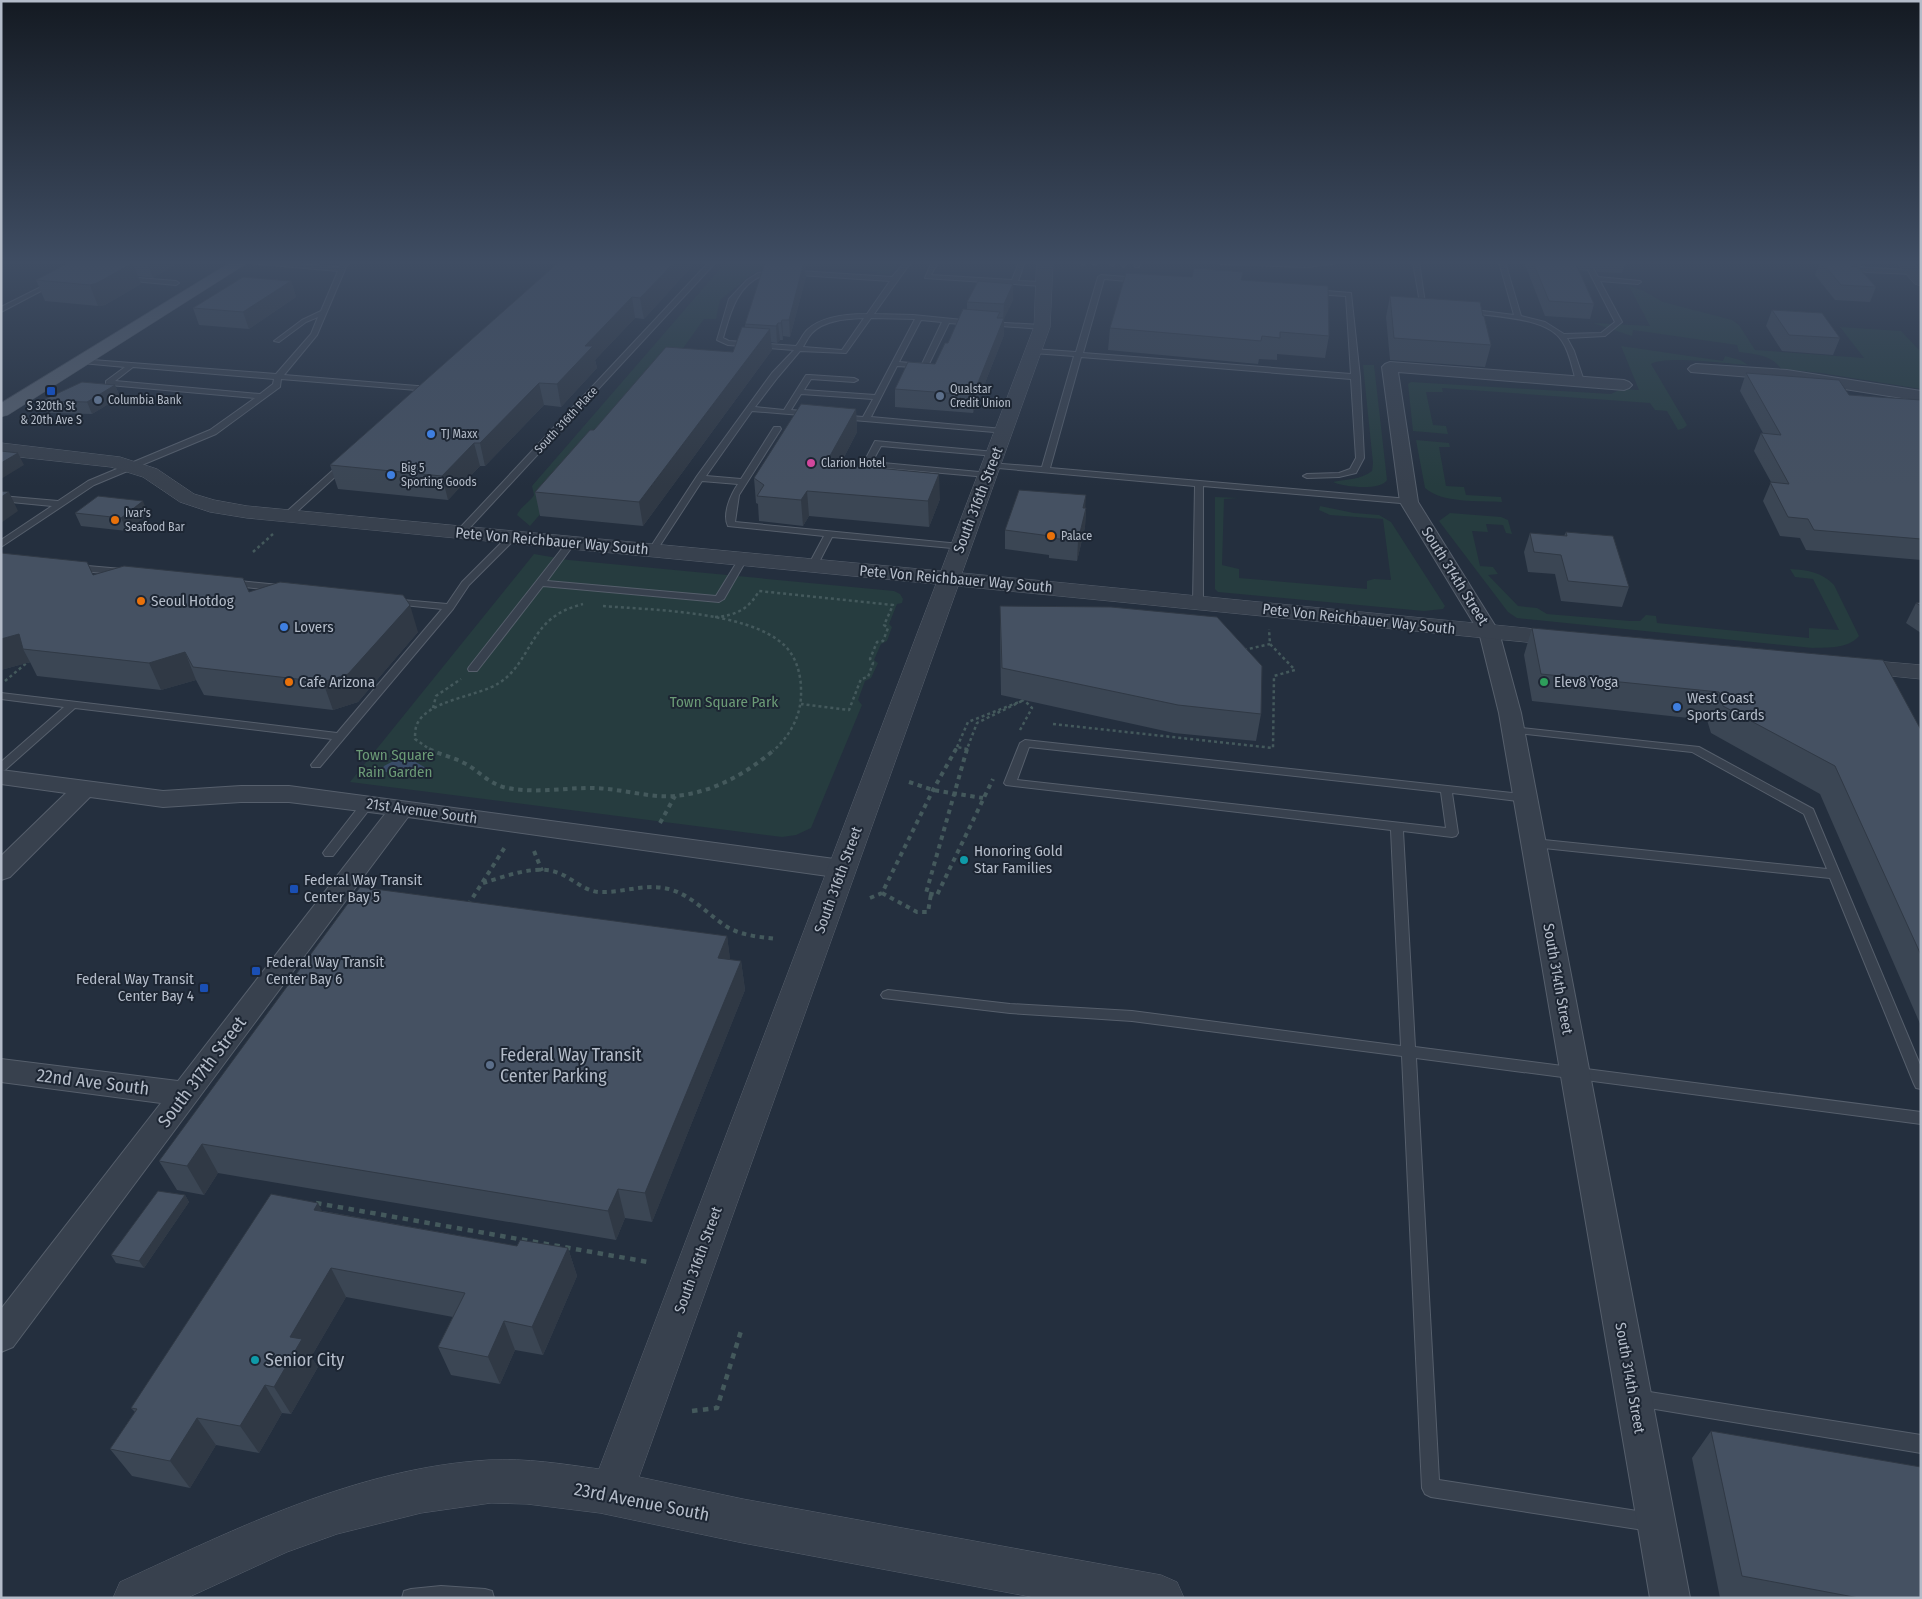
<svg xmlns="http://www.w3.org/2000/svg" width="1922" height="1599" font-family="'Fira Sans Condensed',sans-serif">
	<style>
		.green { fill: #263c3f }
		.water { fill: #394c67 }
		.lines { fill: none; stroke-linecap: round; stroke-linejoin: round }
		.service-casing { stroke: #565f6c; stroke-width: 2 }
		.minor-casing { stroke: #565f6c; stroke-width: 2 }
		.tertiary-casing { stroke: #565f6c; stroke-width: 1 }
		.primary-casing { stroke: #414a57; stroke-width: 1 }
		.path-far2 { stroke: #44595c; stroke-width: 2.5; stroke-dasharray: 3 3; stroke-linecap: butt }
		.path-far1 { stroke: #44595c; stroke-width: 4; stroke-dasharray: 4.5 4.5; stroke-linecap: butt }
		.path { stroke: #44595c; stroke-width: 4.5; stroke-dasharray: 5.5 5.5; stroke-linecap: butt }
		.service { fill: #38414e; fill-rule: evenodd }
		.minor { fill: #38414e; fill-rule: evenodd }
		.tertiary { fill: #38414e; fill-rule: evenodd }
		.primary { fill: #56606e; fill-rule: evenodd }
		.wall { fill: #3b4654 }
		.shaded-wall { fill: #303945 }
		.building { fill: #455162; stroke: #303945 }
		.transit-dot { fill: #1a4fb4; stroke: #1d2633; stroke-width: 2 }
		.service-dot { fill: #5c6f8a; stroke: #1d2633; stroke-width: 2 }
		.shop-dot { fill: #3f7fe0; stroke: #1d2633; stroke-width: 2 }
		.hotel-dot { fill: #d1479c; stroke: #1d2633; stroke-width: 2 }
		.food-dot { fill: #e8710a; stroke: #1d2633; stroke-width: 2 }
		.leisure-dot { fill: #2e9e5b; stroke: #1d2633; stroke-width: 2 }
		.culture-dot { fill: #0f9aa8; stroke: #1d2633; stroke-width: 2 }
		.labels { text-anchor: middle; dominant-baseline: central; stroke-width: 4; stroke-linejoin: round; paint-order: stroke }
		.far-poi-label { font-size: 12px; fill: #b4bcc9; stroke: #1d2633; text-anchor: start }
		.far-street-label { font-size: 12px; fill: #b4bcc9; stroke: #1d2633 }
		.street-label { font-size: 15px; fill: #b4bcc9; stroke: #1d2633 }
		.poi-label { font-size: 15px; fill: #b4bcc9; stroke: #1d2633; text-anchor: start }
		.park-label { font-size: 15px; fill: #6b9a76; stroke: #1d2633 }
		.near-poi-label { font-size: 18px; fill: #b4bcc9; stroke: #1d2633; text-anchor: start }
		.near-street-label { font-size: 18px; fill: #b4bcc9; stroke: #1d2633 }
	</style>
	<rect width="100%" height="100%" fill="#242f3e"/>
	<path class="green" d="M726,262H900L890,274H876L877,271L780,264L752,274L720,300L716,319H704L681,351L530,526L517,515C521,506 529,503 534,495L532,486Z
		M1629,286L1642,290L1663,302L1732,320L1739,325L1755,350L1864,358L1840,327L1901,331L1921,352V389L1821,373L1781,369C1772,355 1755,354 1739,352L1737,345L1633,330L1632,336L1593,323L1650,326Z
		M1621,346L1723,361L1725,356L1740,360L1748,365C1729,364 1665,355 1651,364L1687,425L1684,428L1678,430L1667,411L1655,410L1650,403L1442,388L1443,392H1426L1433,425L1446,426L1448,434L1413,431L1408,384L1411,382L1611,394L1621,389L1639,390Z
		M1363,365H1374L1387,480C1381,491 1343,487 1333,482C1347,479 1360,480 1372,471L1373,463Z
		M1416,440L1449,443L1450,447H1439L1446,486L1464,487L1466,495L1501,497L1502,502C1480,501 1441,503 1425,488Z
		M1215,497L1238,498L1224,499L1222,565L1239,569V578L1367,589V581L1374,579L1391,580L1383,519L1330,515L1319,510L1320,506L1354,513L1379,515L1391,522L1445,606L1443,609L1424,611L1218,592L1215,589Z
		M1450,513L1501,517L1508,520L1512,534L1506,533L1503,525L1486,524L1488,532L1472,531L1480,566L1493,567L1498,574L1488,575L1518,606L1537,608L1547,614L1630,621H1640L1646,615L1656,616L1657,623L1809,638V628L1839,630L1813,579L1795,577L1790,569C1807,570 1822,572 1834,585L1859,636C1848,649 1829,647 1813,648L1517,618L1508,612L1439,521Z
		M534,554L569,560L894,591L900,594L903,599L902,603L897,604L889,624L892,627L887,641L881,644L874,660L878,663L871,678L865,681L858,700L862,705L811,828L796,835L782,837L350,782Z"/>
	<path class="water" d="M401,757L409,758L431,771C421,780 394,777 382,770L384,766Z"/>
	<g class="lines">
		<defs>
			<path id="service" d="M238,262H271L339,267L344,262H351L346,267L317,335L284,375L429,387L433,389L429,391L281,379L280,387L216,434L94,485L1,547V540L52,506L1,501V496L58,501L88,481L210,430L255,398L109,385H106V381L125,367L82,363H79V359L276,374L311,334L318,317L306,322L279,342L274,341L302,320L321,311L338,271ZM133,367L274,379L273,384L260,394L115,381Z
				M709,262H716L463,535H457V531Z
				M905,262H911L874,314L913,315L973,321L976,323L973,325L949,323L927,368L897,366L871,417L1003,429H1006V433L841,419L837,417L838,415L863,417L873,399L801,394L791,410L813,412V416L752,411L706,476L741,479L774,427H780L781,429L739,495L735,522L960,544L964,547L963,549L832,537L816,568H810L808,566L824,536L728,526C722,514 731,494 738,484L702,481L655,553H649L648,551L697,476L772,373L794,350L728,345L717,340L729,299L747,280L758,273L784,270L892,277ZM784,274L890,281L867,314C848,314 822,316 807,330C803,334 800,341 796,346L729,341L723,338C730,315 736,287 761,276C767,274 777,274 784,274ZM864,318L842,350L803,347C806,342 808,337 812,333C824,320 847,319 864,318ZM871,318L915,319L875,395L804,390L811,379L854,382L858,380L854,378L809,375H806L784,410L755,407L778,377L800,351L846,353ZM921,320L942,322L922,364L899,362Z
				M932,262H938L931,275L1012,280L1019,262H1025L1018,281L1042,282L1045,284L1042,286L925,278Z
				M1080,262H1086V263L1083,265Z
				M1099,262L1095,265L1092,263V262Z
				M1111,262H1117L1113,266L1110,264Z
				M1122,262H1128L1124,267L1121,265Z
				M1135,262H1141L1139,267H1135Z
				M1218,262H1346L1307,267L1221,264Z
				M1413,262H1419L1426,310L1421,309Z
				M1499,262H1505L1521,316L1545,322L1564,334L1601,333L1615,322L1584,262H1590L1598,277L1640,281L1641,282L1638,284L1600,281L1622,322L1605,336L1567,338L1574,351L1584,381L1583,383L1576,381C1572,368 1570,353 1562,341C1546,316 1491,317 1465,312L1464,311L1467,309L1514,315Z
				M1819,262H1834L1867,268L1913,270L1916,272L1913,274L1867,272Z
				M1101,275L1139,278L1142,280L1139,282L1104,279L1083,353L1351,374L1346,296L1314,294L1311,292L1314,290L1351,293L1360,377L1364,458L1356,473L1339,477L1307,478L1303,476L1307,474L1339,473L1350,469L1356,458L1351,379L1081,357L1050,468L1409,499L1413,502L1412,504L1203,486V603L1198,606L1193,603L1195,486L987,467L986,465L990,463L1042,467L1074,356L1033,353L1029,351L1033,349L1076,352L1098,277Z
				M125,277L176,281L179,283L176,285L123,280L122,279Z
				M51,282L56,283L1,312V307Z
				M989,322L1042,325L1045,327L1042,329L987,325L986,324Z
				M875,441L995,452L999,454L995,456L881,446L872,462L990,473V477H987L864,466L863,464Z
				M341,463L348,465L290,518H284V514Z
				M512,534L515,535V539L469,585L453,609L320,767H312L311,765L332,739L75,708L5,770L1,771V762L64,707L1,699V693L337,733L442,609L394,604L389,601L391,599L447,604L462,582L509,535Z
				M571,540L575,543L547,581L716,596L740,557L743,556L747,559L724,599L719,602L543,586L477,671H469L468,669L469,667L568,541Z
				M76,565L122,569L127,572L122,575L73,570L71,568Z
				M230,580L279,585L284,588L279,591L227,585L225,583Z
				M1513,727L1699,747L1813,809L1921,1067V1089L1916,1088L1914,1084L1830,878L1534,847L1528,843L1534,839L1827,869L1804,814L1692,752L1509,732L1508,730L1509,728Z
				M1025,740L1530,795L1532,798L1530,801L1526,802L1452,793L1458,833L1456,836L1452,837L1403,831L1415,1047L1921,1112V1124L1416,1058L1439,1480L1650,1513L1656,1516L1659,1522L1656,1528L1650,1531L1431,1497L1425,1494L1422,1488L1402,1056L1132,1021L1010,1013L883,998L881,995L883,992L888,990L1010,1004L1132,1011L1401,1046L1391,830L1006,785L1004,783L1020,743ZM1029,747L1441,792L1446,828L1017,780Z
				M368,799L374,803L372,806L333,856H325L323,853L325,850L364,800Z
				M1637,1390L1921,1435V1453L1637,1406L1631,1404L1629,1398L1631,1392Z
				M441,1586L485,1589L492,1591L494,1598H402L404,1591L411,1589Z"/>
			<path id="minor" d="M1390,362L1624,380L1629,382L1632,385L1629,388L1624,390L1398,372L1418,502L1499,632L1521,713L1690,1598H1650L1499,713L1479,632L1400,502L1382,367L1385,364Z
				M1696,364L1787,370L1921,391V401L1787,380L1691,372L1688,369L1691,366Z
				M1,770L163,791L241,786H289L842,860L851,863L855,869L851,875L842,878L408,817L13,1347L1,1352V1309L161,1103L1,1082V1059L178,1081L385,814L289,802H241L163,807L90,797L10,877L1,880V856L66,793L1,784Z"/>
			<path id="tertiary" d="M1037,262H1053L1050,327L962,573L1566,632L1574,634L1578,639L1574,644L1566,646L958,586L639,1477L743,1499L1161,1575L1177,1582L1184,1598H1037L743,1543L600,1513L527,1504L491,1503L421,1513L337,1534L287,1552L187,1598H113L120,1582C238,1528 357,1468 489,1460C526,1458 563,1464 599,1469L936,584L247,518L210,512L180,502L143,477L111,467L1,455V443L120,457L157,469L194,494L214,500L247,506L941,571L1034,327Z
				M1896,262H1912L1921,272V286L1915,284Z
				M1850,659L1921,665V679L1841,671L1838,666L1841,661Z"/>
			<path id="primary" d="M231,262H249L8,415L1,417V403Z"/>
		</defs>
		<use href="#service" class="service-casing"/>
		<use href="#minor" class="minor-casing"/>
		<use href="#tertiary" class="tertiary-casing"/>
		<use href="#primary" class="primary-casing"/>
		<path class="path-far2" d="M253,552L273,534
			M603,606C651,610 748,611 784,645C796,656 801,674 801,690C802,714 791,735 773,751
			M715,617C735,616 749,609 759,591L893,605L884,625L888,628L883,641L877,642L870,659L873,663L868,677L861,679L849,710L801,704
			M1244,650L1270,644
			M5,681L29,661
			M433,708L436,696L461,679
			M1053,724L1273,748L1274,676L1295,670L1270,644L1269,629
			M1020,730L1032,708L1024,700
			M957,747L968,722L1024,700L977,723L967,749
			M432,751L415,739C415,736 415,731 416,727C424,700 478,697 499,683C525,667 530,633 555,616C563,610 573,607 583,604
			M955,751L957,747L967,749V751"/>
		<path class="path-far1" d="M429,749C441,755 453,757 464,763C478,770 487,782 503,787C531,794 562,788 590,788C613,788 635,794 658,796C701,799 743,777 775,749
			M967,749L926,893L937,895L993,779
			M909,782L933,790L983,798
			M660,823L675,796
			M534,851L542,871
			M483,883C507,876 538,863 561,874C574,880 585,891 599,892C624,893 648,882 672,890C694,897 709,916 729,928C744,936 761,937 777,939
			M882,893L917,912H928L931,894
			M870,898L882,893L933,790L956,749
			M468,905L505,847"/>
		<path class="path" d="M316,1203L648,1262
			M692,1411L717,1408L741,1331L745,1332"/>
		<use href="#service" class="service"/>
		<use href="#minor" class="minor"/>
		<use href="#tertiary" class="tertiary"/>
		<use href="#primary" class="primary"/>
	</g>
	<path class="wall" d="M70,262H179L153,278L138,276L141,284L105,305L98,306L45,301L36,280Z
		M558,262H696L644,319L635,318L595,360L597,368L561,407L544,405L485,466H480L448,500L338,489L330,465L559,262Z
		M805,262L806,277L790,337L783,336V340H780L777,343L771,342L772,350L643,526L540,516L535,492L594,430L733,352L745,327V324Z
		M1524,262H1589L1587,271L1579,270L1594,304L1590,319L1545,316Z
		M1592,262H1626L1622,273L1597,272Z
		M1820,262H1864L1861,265H1858L1857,267L1876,287L1870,302L1835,300L1815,275Z
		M1241,280L1329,336L1325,358L1277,354V360L1259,359L1258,364L1108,350L1110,328Z
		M291,281L296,297L249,329L199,325L193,308Z
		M1390,296L1483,316L1491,345L1485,367L1390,360L1386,317Z
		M1013,300L1004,318V335L973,413L895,407V389L935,364L967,310V302Z
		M1772,310L1840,338L1833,355L1782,351L1766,326Z
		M1746,373L1849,395L1921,400V560L1806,550L1800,538L1780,536L1763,501L1771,482L1754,451L1761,433H1763L1740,391Z
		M115,385L120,397L92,414L47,413L41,401Z
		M856,409L857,432L840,465L940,499L929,527L809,516L803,526L759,521L758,504L756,503L754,478Z
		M1085,508H1086L1085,527L1077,561L1049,558V555L1005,549V530Z
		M75,513L148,514L127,531L81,526Z
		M1566,532L1629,587L1622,607L1561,601L1555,574L1528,572L1524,552L1530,533L1564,536Z
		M1,553L93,575L249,592L418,632L358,702L333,710L204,695L196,680L161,690L37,676L30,662L1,670Z
		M1921,602V633L1906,623L1916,603Z
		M1000,606L1261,714L1256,741L1174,733L1001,695L1000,633Z
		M1532,628L1921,730V1026L1820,794L1711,733L1707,720L1532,701L1524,655Z
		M727,936L730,960L741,961L745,990L652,1222L625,1218L616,1240L218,1173L204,1195L177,1190L159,1161Z
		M185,1195L189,1202L144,1268L116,1263L111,1255Z
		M323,1211L517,1246L568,1248L577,1276L543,1355L515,1350L500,1384L451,1375L438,1347L453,1317L346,1297L311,1357L318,1367L291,1414L282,1413L259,1453L216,1445L190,1488L132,1476L110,1449L135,1412L131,1408Z
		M1711,1431L1921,1598H1720L1692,1458Z"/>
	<path class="shaded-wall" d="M147,262H179L153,278Z
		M675,262H696L644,319L640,298Z
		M804,262L806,277L790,337L789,320Z
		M1856,262H1859L1855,271L1851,267Z
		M133,263L141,284L105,305L98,306L90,285Z
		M291,281L296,297L249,329L243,312Z
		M1013,284V300L1003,321L1004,304Z
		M632,297L635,318L595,360L597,368L561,407L557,384L585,346Z
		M1004,318V335L973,413V395Z
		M782,320L783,336V340L781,323Z
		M778,323L780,340L777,343L776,326Z
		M770,329L772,350L643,526L639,502Z
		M539,383L544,405L485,466L480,443Z
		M115,385L120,397L92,414L87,402Z
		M856,409L857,432L828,488L826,463Z
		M474,443L480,466L448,500L442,476Z
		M18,453L24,465L1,479V463Z
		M939,474L940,499L929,527L928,501Z
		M807,491L809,516L803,526L801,500Z
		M9,492L18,511L1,523V497Z
		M1086,495L1085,514L1086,508L1085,527L1077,561L1078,541L1083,508Z
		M143,501L148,514L127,531L121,518Z
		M410,605L418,632L358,702L333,710L323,682Z
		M19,634L23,649L30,662L1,670V639Z
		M185,652L196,680L161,690L149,663Z
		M727,936L731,966L718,958Z
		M741,961L745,990L652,1222L645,1193Z
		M202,1144L218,1173L204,1195L187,1166Z
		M618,1189L625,1218L616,1240L608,1211Z
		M185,1195L189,1202L144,1268L139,1261Z
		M318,1203L333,1232L314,1210Z
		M568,1248L577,1276L543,1355L532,1327Z
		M331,1268L346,1297L311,1357L318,1367L291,1414L274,1387L290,1337Z
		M504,1321L515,1350L500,1384L488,1357Z
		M265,1385L282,1413L259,1453L240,1426Z
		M197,1418L216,1445L190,1488L170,1461Z"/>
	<path class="building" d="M70,262H117L133,263L97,283L90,285L36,280Z
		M559,262H675L640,298L632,297L585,346H593L557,384L539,383L480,443H474L442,476L330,465Z
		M765,262H804L789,320H782L781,323H778L776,326L745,324Z
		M1533,262H1575L1594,304L1549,301Z
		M1822,262H1856L1851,267H1858L1876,287L1841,285Z
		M1194,268L1243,272L1241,280L1328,286L1329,336L1280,332V338L1262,336L1261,341L1110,328L1126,273L1192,277Z
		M243,277L291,281L243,312L193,308Z
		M978,281L1013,284L1004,304L967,302Z
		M1390,296L1480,302L1483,316H1484L1491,345L1394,338Z
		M963,309L1000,312L997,318H1004L973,395L895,389L908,362L935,364L945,343H948Z
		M1772,310L1822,313L1840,338L1789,335Z
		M742,327L770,329L639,502L535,492L590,430H594L666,347L733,352Z
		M1746,373L1839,380L1849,395L1921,400V539L1814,530L1808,519L1788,517L1770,482L1789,484L1761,433L1781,435Z
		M82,382L115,385L87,402L41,401Z
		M801,404L856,409L826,463L939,474L928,501L807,491L801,500L757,496L764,485L754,478Z
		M1,451L18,453L1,463Z
		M1019,490L1086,495L1083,508H1086L1078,541L1050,538V536L1005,530Z
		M1,491L9,492L1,497Z
		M98,496L143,501L121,518L75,513Z
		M1566,532L1613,536L1629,587L1568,581L1561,555L1534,552L1530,533L1567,536Z
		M1,553L87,562L93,575L124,566L243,578L249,592L280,582L403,595L410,605L348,674L323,682L193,667L185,652L149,663L23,649L19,634L1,639Z
		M1921,602V606L1916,603Z
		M1000,606L1111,607L1217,617L1262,666L1261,714L1178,705L1002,668Z
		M1532,628L1883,660L1921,730V955L1835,766L1723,706L1719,692L1541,674Z
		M360,887L727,936L718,958L741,961L645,1193L618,1189L608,1211L202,1144L187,1166L159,1161Z
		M158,1191L185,1195L139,1261L111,1255Z
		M271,1194L318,1203L314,1210L517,1246L520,1240L568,1248L532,1327L504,1321L488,1357L438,1347L465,1293L331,1268L290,1337L302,1339L274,1387L265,1385L240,1426L197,1418L170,1461L110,1449L137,1409L131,1408Z
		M1711,1431L1921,1467V1598H1859L1742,1576Z"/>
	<linearGradient id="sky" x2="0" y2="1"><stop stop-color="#141a22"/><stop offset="0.54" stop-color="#3f4d63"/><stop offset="1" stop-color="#3f4d63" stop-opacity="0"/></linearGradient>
	<rect width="1922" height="486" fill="url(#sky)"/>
	<g class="transit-dot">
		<rect x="46" y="386" width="10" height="10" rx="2.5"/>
		<rect x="289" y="884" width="10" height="10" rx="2.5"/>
		<rect x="251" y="966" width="10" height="10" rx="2.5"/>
		<rect x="199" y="983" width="10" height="10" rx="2.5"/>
	</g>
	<g class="service-dot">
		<circle cx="940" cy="396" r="5"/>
		<circle cx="98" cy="400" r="5"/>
		<circle cx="490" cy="1065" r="5"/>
	</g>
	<g class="shop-dot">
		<circle cx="431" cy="434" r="5"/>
		<circle cx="391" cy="475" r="5"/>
		<circle cx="284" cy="627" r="5"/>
		<circle cx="1677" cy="707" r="5"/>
	</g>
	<circle class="hotel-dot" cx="811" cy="463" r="5"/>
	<g class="food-dot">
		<circle cx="115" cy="520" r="5"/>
		<circle cx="1051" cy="536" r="5"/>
		<circle cx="141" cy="601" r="5"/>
		<circle cx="289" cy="682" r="5"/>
	</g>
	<circle class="leisure-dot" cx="1544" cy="682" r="5"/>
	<g class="culture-dot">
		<circle cx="964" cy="860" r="5"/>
		<circle cx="255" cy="1360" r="5"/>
	</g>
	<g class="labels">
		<g class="far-poi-label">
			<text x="950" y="389">Qualstar<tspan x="950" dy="14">Credit Union</tspan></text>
			<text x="108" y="400">Columbia Bank</text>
			<text x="51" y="406" text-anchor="middle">S 320th St<tspan x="51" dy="14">&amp; 20th Ave S</tspan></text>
			<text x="441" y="434">TJ Maxx</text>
			<text x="821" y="463">Clarion Hotel</text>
			<text x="401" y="468">Big 5<tspan x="401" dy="14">Sporting Goods</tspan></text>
			<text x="125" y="513">Ivar's<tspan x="125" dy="14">Seafood Bar</tspan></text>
			<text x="1061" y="536">Palace</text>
		</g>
		<g class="far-street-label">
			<text transform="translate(566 420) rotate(-47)">South 316th Place</text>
		</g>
		<g class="street-label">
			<text transform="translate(978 500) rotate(-69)">South 316th Street</text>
			<text transform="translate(552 541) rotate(5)">Pete Von Reichbauer Way South</text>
			<text transform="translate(1455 576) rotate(58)">South 314th Street</text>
			<text transform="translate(956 579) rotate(5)">Pete Von Reichbauer Way South</text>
			<text transform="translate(1359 619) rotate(6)">Pete Von Reichbauer Way South</text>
			<text transform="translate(422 811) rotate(8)">21st Avenue South</text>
			<text transform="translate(838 880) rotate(-70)">South 316th Street</text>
			<text transform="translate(1558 979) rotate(80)">South 314th Street</text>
			<text transform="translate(698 1260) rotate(-70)">South 316th Street</text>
			<text transform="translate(1630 1378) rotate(80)">South 314th Street</text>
		</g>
		<g class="poi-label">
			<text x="151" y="601">Seoul Hotdog</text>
			<text x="294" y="627">Lovers</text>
			<text x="299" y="682">Cafe Arizona</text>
			<text x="1554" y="682">Elev8 Yoga</text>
			<text x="1687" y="698">West Coast<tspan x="1687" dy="17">Sports Cards</tspan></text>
			<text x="974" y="851">Honoring Gold<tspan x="974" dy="17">Star Families</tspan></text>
			<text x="304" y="880">Federal Way Transit<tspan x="304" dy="17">Center Bay 5</tspan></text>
			<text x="266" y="962">Federal Way Transit<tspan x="266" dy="17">Center Bay 6</tspan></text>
			<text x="194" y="979" text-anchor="end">Federal Way Transit<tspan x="194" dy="17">Center Bay 4</tspan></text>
		</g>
		<g class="park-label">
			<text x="724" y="702">Town Square Park</text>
			<text x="395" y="755">Town Square<tspan x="395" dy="17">Rain Garden</tspan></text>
		</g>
		<g class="near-poi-label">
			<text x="500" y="1055">Federal Way Transit<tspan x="500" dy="21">Center Parking</tspan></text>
			<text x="265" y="1360">Senior City</text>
		</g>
		<g class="near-street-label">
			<text transform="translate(202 1072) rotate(-53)">South 317th Street</text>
			<text transform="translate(93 1082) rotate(7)">22nd Ave South</text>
			<text transform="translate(642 1502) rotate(11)">23rd Avenue South</text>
		</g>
	</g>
	<rect width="1922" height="1599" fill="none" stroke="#b4bcc9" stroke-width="5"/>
</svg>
